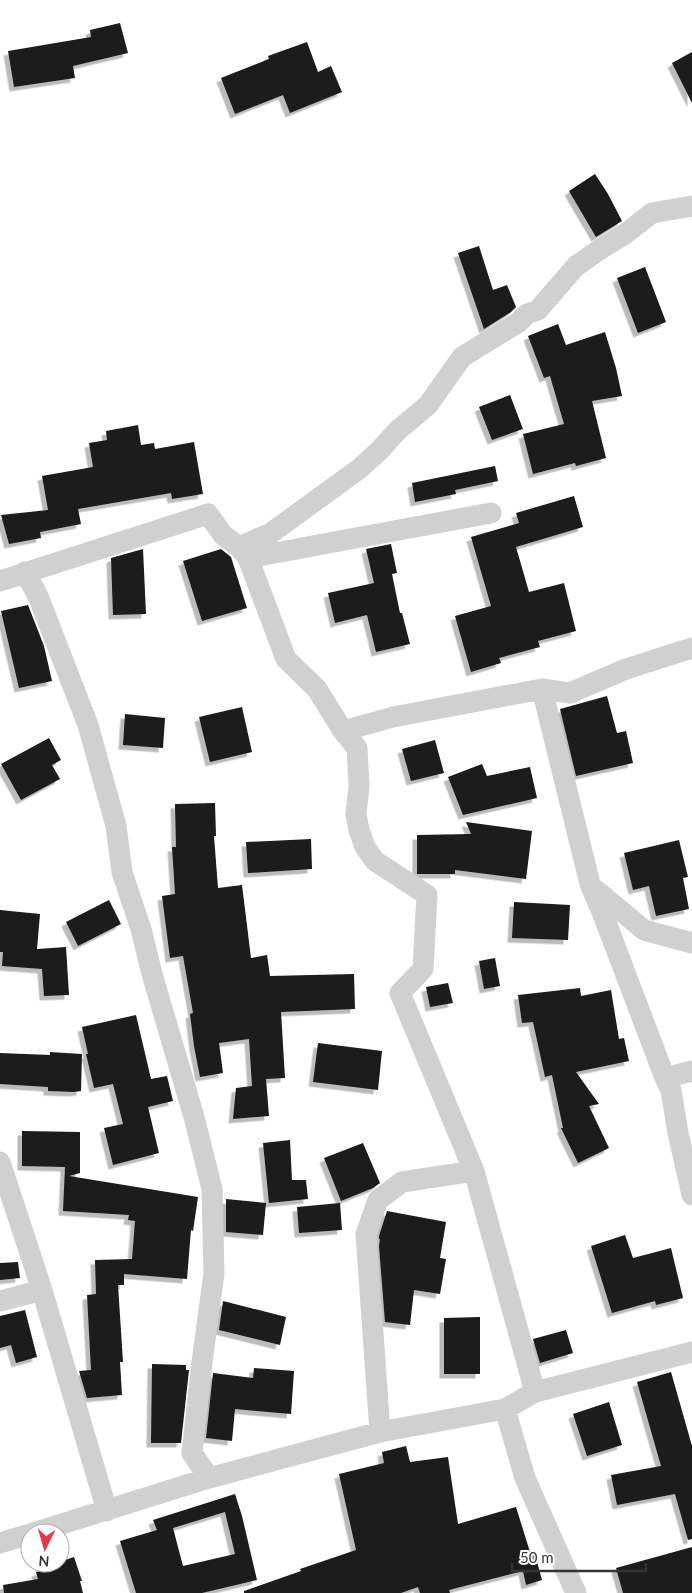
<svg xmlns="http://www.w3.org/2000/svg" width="692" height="1593" font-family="Lato,sans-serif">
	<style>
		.building { fill: #1a1a1a; fill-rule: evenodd; filter: url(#shadow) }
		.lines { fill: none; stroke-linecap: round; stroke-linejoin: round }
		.street { stroke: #d0d0d0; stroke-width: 21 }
	</style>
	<defs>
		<filter id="shadow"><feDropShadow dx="-4.5" dy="4.5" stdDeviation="0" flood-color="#0004"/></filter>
	</defs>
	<rect width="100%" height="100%" fill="#fff"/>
	<path class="building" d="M120,23L128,53L73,66L75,78L14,87L8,51L91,37L90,30Z
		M307,42L318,72L331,66L342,92L290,113L283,95L235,114L221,78L269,59L268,56Z
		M692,52V103L672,63Z
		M595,174L608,194L622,221L596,237L569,191Z
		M479,246L493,290L507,285L516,307L511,312L484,329L458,253Z
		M645,267L666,322L638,333L617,278Z
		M558,324L566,345L605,332L616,368L622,396L592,401L606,458L576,466L575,463L533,474L523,434L564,424L550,376L544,378L528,336Z
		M510,395L523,429L492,440L479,407Z
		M138,425L141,445L154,443L155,449L194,442L203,494L172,499L171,493L78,509L81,524L40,532L41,538L9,544L1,515L48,510L42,476L93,467L89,443L107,440L106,431Z
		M495,466L498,481L455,490L456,494L415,502L412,483Z
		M574,496L583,527L516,547L529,592L564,583L576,631L538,641L540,647L499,658L501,663L471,672L455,616L491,606L471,537L519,523L516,513Z
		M391,544L397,573L392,574L400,613H402L410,644L376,652L367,615L335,623L328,593L374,583L366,549Z
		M143,549L146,614L113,615L111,558Z
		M221,549L231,557L247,608L202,621L183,561Z
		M28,605L44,646L52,681L19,688L1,611Z
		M607,696L617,733L626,731L633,763L576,776L560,709Z
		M242,707L252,752L210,762L199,717Z
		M125,714L165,718L163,748L123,745Z
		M49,738L61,760L52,765L60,779L21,800L1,764Z
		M435,740L444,773L411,781L402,749Z
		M482,764L487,776L530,767L537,798L463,815L448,777Z
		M215,803L216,836H214L218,888L242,885L251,958L267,955L270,976L354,974L355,1009L281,1012L285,1078L266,1079L269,1116L233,1119L236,1088L252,1086L249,1039L219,1043L223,1073L200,1077L194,1046L190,1014L193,1013L183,956L170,958L162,896L175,894L172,847H176L175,804Z
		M466,822L532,831L526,879L455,870V874H417V835L471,834Z
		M311,839L312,869L248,873L246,842Z
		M679,840L688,877L683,878L689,909L656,916L649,886L633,890L624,853Z
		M109,900L121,924L78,946L66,922Z
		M514,902L570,905L568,940L512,938Z
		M0,910L40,914L37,949L66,947L69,995L44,996L42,969L2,966L3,952H0Z
		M495,958L500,986L484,989L479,961Z
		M448,983L453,1003L430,1007L426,987Z
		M580,988L581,996L611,990L619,1039L624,1038L629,1061L576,1072L599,1104L589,1106L609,1148L578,1163L561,1128H563L552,1075L545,1077L533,1022L522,1023L518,995Z
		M136,1015L151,1079L167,1076L173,1101L148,1107L159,1153L113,1165L104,1128L123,1124L113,1084L94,1088L86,1054H88L82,1027Z
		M318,1043L382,1051L378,1090L313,1082Z
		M50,1052L82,1054L81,1091L74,1092L48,1091V1087L0,1084V1053L50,1055Z
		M22,1131L80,1132V1173L69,1176L198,1197L193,1231L191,1230L187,1279L124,1274V1285H118L123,1362H120L122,1395L87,1398L79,1371L91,1370L87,1295L96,1294L95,1260L132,1259L135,1221L128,1220L129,1215L63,1211L65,1167L22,1166Z
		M290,1140L292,1180H306L308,1199L269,1203L263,1143Z
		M363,1143L380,1183L373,1188L341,1201L324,1158Z
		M226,1199L266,1203L263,1235L226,1232Z
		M340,1203L342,1230L299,1233L297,1207Z
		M387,1211L446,1222L440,1258L446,1259L440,1294L414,1290L410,1325L385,1322L379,1246L380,1239H379V1236Z
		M625,1235L633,1258L671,1248L683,1298L656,1305L655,1301L612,1313L591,1246Z
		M18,1262L20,1278L0,1280V1263Z
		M223,1301L286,1317L280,1345L219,1330Z
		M25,1310L37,1357L16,1363L11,1345L0,1348V1316Z
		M480,1317V1374H444V1318Z
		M566,1330L573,1353L540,1363L533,1339Z
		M152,1364L186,1365V1370H189L181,1443H151Z
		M254,1368L294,1371L291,1414L235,1409L232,1441L206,1438L213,1373L253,1378Z
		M671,1372L692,1446V1539L688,1540L675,1494L617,1505L611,1475L661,1466L637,1382Z
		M609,1402L622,1445L587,1456L573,1414Z
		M406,1446L410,1462L448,1457L458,1524L516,1507L530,1552L534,1551L542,1580L526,1585L523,1571L449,1590L450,1593H420L418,1587L401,1593H244V1591L301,1571L300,1569L356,1550L339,1474L384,1463L382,1452Z
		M235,1494L242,1516L257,1580L202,1593H136L120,1541L157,1530L153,1520ZM225,1512L235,1554L183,1566L173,1528Z
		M692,1547V1593H623L616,1568Z
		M74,1557L82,1581H80L83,1593H4L3,1585L38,1579L36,1572L57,1566L56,1563Z"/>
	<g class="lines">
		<path class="street" d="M239,547L271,533L359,469L380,450L397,431L428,405L462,357L519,322L527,314L538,310L576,266L602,248L625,234L652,213L692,206
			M248,558L491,513
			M25,572L38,596L88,725L116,826L122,872L141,929L152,974L194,1117L212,1189L214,1273L202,1362L192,1453L209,1478
			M0,581L208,514L223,535L239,547L248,558L286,659L317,689L343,731L393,717L542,689L570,693L626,669L692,648
			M542,689L590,884L604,917L665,1078L671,1090L678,1133L692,1195
			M343,731L357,748L359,786L356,814L359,830L365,847L375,861L427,895L423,969L400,993L474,1171L402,1182L378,1200L366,1234L380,1432
			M596,890L644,930L692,943
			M665,1078L692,1071
			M0,1162L42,1290L107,1511
			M474,1171L535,1392
			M0,1301L42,1290
			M505,1409L525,1478L576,1593
			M33,1533L209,1478L380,1432L505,1409L535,1392L692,1352
			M0,1543L30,1534"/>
	</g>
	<g transform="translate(45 1548) rotate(185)"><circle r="24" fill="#ffffff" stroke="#adadad"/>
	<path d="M0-4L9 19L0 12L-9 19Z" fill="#e63946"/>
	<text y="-8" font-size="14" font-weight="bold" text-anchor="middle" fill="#333333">N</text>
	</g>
	<path d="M512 1563v8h134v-8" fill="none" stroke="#333333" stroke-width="2.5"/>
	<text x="520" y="1563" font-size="15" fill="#333333" stroke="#ffffff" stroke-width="4" paint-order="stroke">50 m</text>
</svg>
